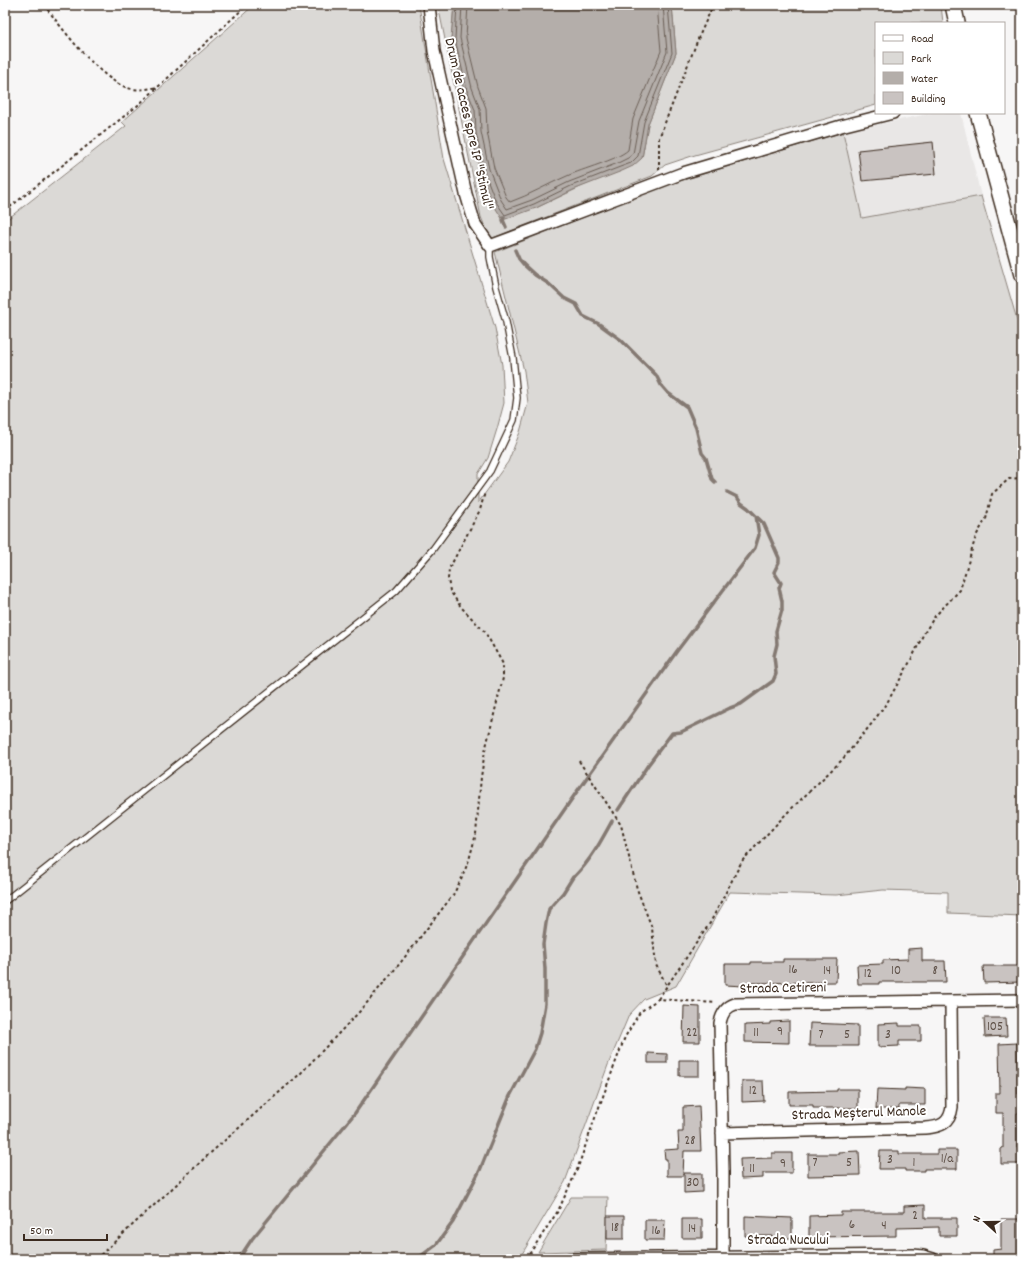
<svg xmlns="http://www.w3.org/2000/svg" width="1027" height="1264" font-family="Dekko,sans-serif">
	<style>
		.built { fill: #e9e7e6 }
		.green { fill: #dbd9d6; stroke: #8b827a }
		.water { fill: #b4aeaa; stroke: #847972 }
		.lines { fill: none; stroke-linecap: round; stroke-linejoin: round }
		.shore { stroke: #6b5f56; stroke-width: 1 }
		.stream { stroke: #847972; stroke-width: 3.5 }
		.building { fill: #c9c3c1; stroke: #3b2a1e }
		.lane-casing { stroke: #3b2a1e; stroke-width: 8 }
		.street-casing { stroke: #3b2a1e; stroke-width: 14 }
		.secondary-casing { stroke: #3b2a1e; stroke-width: 18 }
		.path { stroke: #3b2a1e; stroke-width: 2; stroke-dasharray: 3 3; stroke-linecap: butt }
		.lane { stroke: #fff; stroke-width: 5.5 }
		.street { stroke: #fff; stroke-width: 11 }
		.secondary { stroke: #fff; stroke-width: 15 }
		.labels { text-anchor: middle; dominant-baseline: central; stroke-width: 4; stroke-linejoin: round; paint-order: stroke }
		.number-label { font-size: 13px; fill: #5e5047 }
		.street-label { font-size: 15px; fill: #3b2a1e; stroke: #fff }
	</style>
	<rect width="100%" height="100%" fill="#f7f6f6"/>
	<filter id="ink" filterUnits="userSpaceOnUse"><feTurbulence type="fractalNoise" baseFrequency=".025" numOctaves="2"/><feDisplacementMap in="SourceGraphic" scale="8" xChannelSelector="R" yChannelSelector="G"/><feConvolveMatrix kernelMatrix="1 2 1 2 8 2 1 2 1" color-interpolation-filters="sRGB"/></filter>
	<g filter="url(#ink)">
		<path class="built" d="M932,113H961L981,196L862,218L843,132Z"/>
		<path class="green" d="M254,5H419L444,159L495,328L502,365L504,403L497,429L488,458L478,474V503L508,462L520,432L528,403L524,371L495,252L663,186L843,132L862,218L981,196L1022,337V916L948,913V892L883,890L836,895L730,892L676,986L644,999L629,1015L608,1065L565,1182L519,1259H5V221L126,126L122,122Z
			M438,5H454L451,39L464,91L471,111L472,133L480,172L487,190L536,208L642,158L648,124L676,53L672,5H941L943,23H876V105L695,155L665,165L652,176L490,239L481,217Z
			M571,1197H608L606,1250L538,1252Z"/>
		<path class="water" d="M454,5H672L676,53L648,124L642,158L633,166L622,171L573,190L536,208L503,220L493,204L480,172L472,133L471,111L464,91L451,39Z"/>
		<g class="lines">
			<path class="shore" d="M457,5L455,39L467,90L475,110L476,133L484,171L496,202L505,215L534,204L571,186L620,167L631,163L638,156L644,122L672,53L668,5
				M462,5L460,38L472,88L480,109L481,132L489,169L501,200L507,209L532,200L569,182L618,163L628,158L633,154L639,121L667,52L663,5
				M468,5L466,38L478,87L486,108L487,131L494,168L506,197L510,202C530,195 548,184 567,176C582,169 617,160 628,150L633,119L661,51L657,5"/>
			<path class="stream" d="M504,217L503,220L506,227
				M515,250L519,259L524,265L535,275L549,284L564,298L576,304L583,316L599,324L621,340L656,375L661,385L668,393L687,407L696,428L702,453L706,458L712,479L715,482
				M618,810L648,765L672,733L681,732L730,708L741,704L773,681L776,674L774,656L777,644L776,631L782,610V601L779,588L781,583L774,572L779,562V558L764,524L748,508L741,503L737,497L727,492
				M213,1259L217,1254L230,1257H240L252,1239L355,1113L578,790L677,651L755,548L759,535L756,516
				M417,1259L436,1245L453,1222L480,1170L510,1096L535,1049L540,1033L545,1004V969L543,944L546,923L549,909L563,893L573,877L575,876C591,860 601,841 612,821"/>
		</g>
		<path class="building" d="M933,142L936,174L862,181L858,150Z
			M922,948V961H945L946,982H879V984H858L857,965L883,964V960L908,959V949Z
			M783,959H837L836,982L744,983V986L725,985V964H751V962H783Z
			M983,966H1022V982L984,983Z
			M684,1006L700,1007V1042H683Z
			M984,1018H1006L1007,1036L985,1037Z
			M789,1021V1043L745,1042V1025L770,1024V1022Z
			M810,1023L858,1025V1046H809Z
			M899,1023V1026H921V1041H899V1046L878,1047V1024Z
			M1017,1043L1018,1094H1020L1019,1113H1017V1148H1019V1164H1001V1148H1003V1113H996V1093H1000L999,1044Z
			M648,1053L667,1054V1063H648Z
			M679,1060H699V1076H679Z
			M742,1081H763L764,1101L742,1102Z
			M905,1088L925,1089V1105H899V1109H876L877,1089L905,1090Z
			M837,1089H858V1108H813V1105H789V1092L837,1091Z
			M699,1106L701,1151H684L683,1176H667V1159H665L664,1150L679,1149L678,1132H683V1107Z
			M937,1150H957V1169H924V1171H905V1169H879L880,1151H899V1154H937Z
			M859,1151L860,1175L808,1176V1154H838V1152Z
			M772,1153H792V1173H763V1178L741,1179L740,1159L772,1158Z
			M684,1173H702V1192L684,1193Z
			M925,1205V1218H957V1236H939V1227L896,1228V1236L809,1237V1216L841,1215V1212H904V1206Z
			M607,1216H624V1239H607Z
			M745,1216L792,1218V1238H772V1236H745Z
			M682,1219H702V1238H682Z
			M1001,1219H1020V1259H993V1250L1001,1249Z
			M645,1220H665L664,1240H645Z"/>
		<g class="lines">
			<defs>
				<path id="lane" d="M5,901L396,591L433,549L490,471L514,420L517,398L513,358L506,322L496,287L490,257V246"/>
				<path id="street" d="M429,5L434,51L466,194L475,224L490,246L683,173L841,126L893,113
					M722,1133L925,1128C940,1127 950,1124 952,1107L951,1002
					M570,1259L913,1255L923,1256L933,1259
					M723,1259V1171L720,1023C722,1013 726,1007 735,1004L1022,1000"/>
				<path id="secondary" d="M953,5L957,23
					M978,113L1022,275"/>
			</defs>
			<use href="#lane" class="lane-casing"/>
			<use href="#street" class="street-casing"/>
			<use href="#secondary" class="secondary-casing"/>
			<path class="path" d="M44,5C62,28 100,80 128,88C137,91 148,89 158,87L247,5
				M659,170V138L698,39L713,5
				M5,211L137,106L157,88
				M579,761L621,825L637,889L652,928L656,965L667,986
				M658,999L710,923L742,861L787,813L842,760L873,722L888,701L912,658L923,635L935,616L960,590L976,536L986,519L992,494L1009,479L1022,478
				M96,1259L206,1157L300,1074L361,1010L401,962L453,895L461,880L469,860L476,834L481,777L485,751L503,678V664L485,632L461,607L450,591L448,579L449,569L480,510L485,492
				M526,1259L558,1211L577,1170L595,1118L625,1037L640,1012L658,999L716,1003"/>
			<use href="#lane" class="lane"/>
			<use href="#street" class="street"/>
			<use href="#secondary" class="secondary"/>
		</g>
	</g>
	<g class="labels">
		<g class="number-label">
			<text x="793" y="970">16</text>
			<text x="827" y="971">14</text>
			<text x="896" y="971">10</text>
			<text x="935" y="971">8</text>
			<text x="868" y="974">12</text>
			<text x="995" y="1027">105</text>
			<text x="780" y="1032">9</text>
			<text x="692" y="1033">22</text>
			<text x="756" y="1033">11</text>
			<text x="821" y="1035">7</text>
			<text x="847" y="1035">5</text>
			<text x="888" y="1035">3</text>
			<text x="753" y="1091">12</text>
			<text x="690" y="1141">28</text>
			<text x="947" y="1159">1/a</text>
			<text x="890" y="1160">3</text>
			<text x="815" y="1163">7</text>
			<text x="849" y="1163">5</text>
			<text x="914" y="1163">1</text>
			<text x="783" y="1164">9</text>
			<text x="752" y="1169">11</text>
			<text x="693" y="1183">30</text>
			<text x="915" y="1216">2</text>
			<text x="852" y="1225">6</text>
			<text x="884" y="1226">4</text>
			<text x="615" y="1228">18</text>
			<text x="692" y="1229">14</text>
			<text x="656" y="1231">16</text>
		</g>
		<g class="street-label">
			<text transform="translate(468 124) rotate(77)">Drum de acces spre IP "Stimul"</text>
			<text transform="translate(783 989) rotate(-1)">Strada Cetireni</text>
			<text transform="translate(859 1114) rotate(-2)">Strada Meșterul Manole</text>
			<text x="788" y="1241">Strada Nucului</text>
		</g>
	</g>
	<rect width="1027" height="1264" fill="none" stroke="#fff" stroke-width="20"/>
	<rect x="10" y="10" width="1007" height="1244" fill="none" stroke="#3b2a1e" stroke-width="1.5" filter="url(#ink)"/>
	<rect x="875" y="22" width="130" height="92" fill="#ffffff" stroke="#b1aaa5"/>
	<rect x="883" y="35" width="20" height="6" fill="#ffffff" stroke="#b1aaa5"/>
	<text x="911" y="42" font-size="12" fill="#3b2a1e">Road</text>
	<rect x="883" y="52" width="20" height="12" fill="#dbd9d6" stroke="#b1aaa5"/>
	<text x="911" y="62" font-size="12" fill="#3b2a1e">Park</text>
	<rect x="883" y="72" width="20" height="12" fill="#b4aeaa" stroke="#b1aaa5"/>
	<text x="911" y="82" font-size="12" fill="#3b2a1e">Water</text>
	<rect x="883" y="92" width="20" height="12" fill="#c9c3c1" stroke="#b1aaa5"/>
	<text x="911" y="102" font-size="12" fill="#3b2a1e">Building</text>
	<g transform="translate(985 1222) rotate(291)" stroke="#ffffff" stroke-width="3" paint-order="stroke">
	<path d="M0-3L7 15L0 10L-7 15Z" fill="#3b2a1e"/>
	<text y="-6" font-size="11" font-weight="bold" text-anchor="middle" fill="#3b2a1e">N</text>
	</g>
	<path d="M24 1234v6h83v-6" fill="none" stroke="#3b2a1e" stroke-width="2"/>
	<text x="30" y="1234" font-size="12" fill="#3b2a1e" stroke="#ffffff" stroke-width="3" paint-order="stroke">50 m</text>
</svg>
